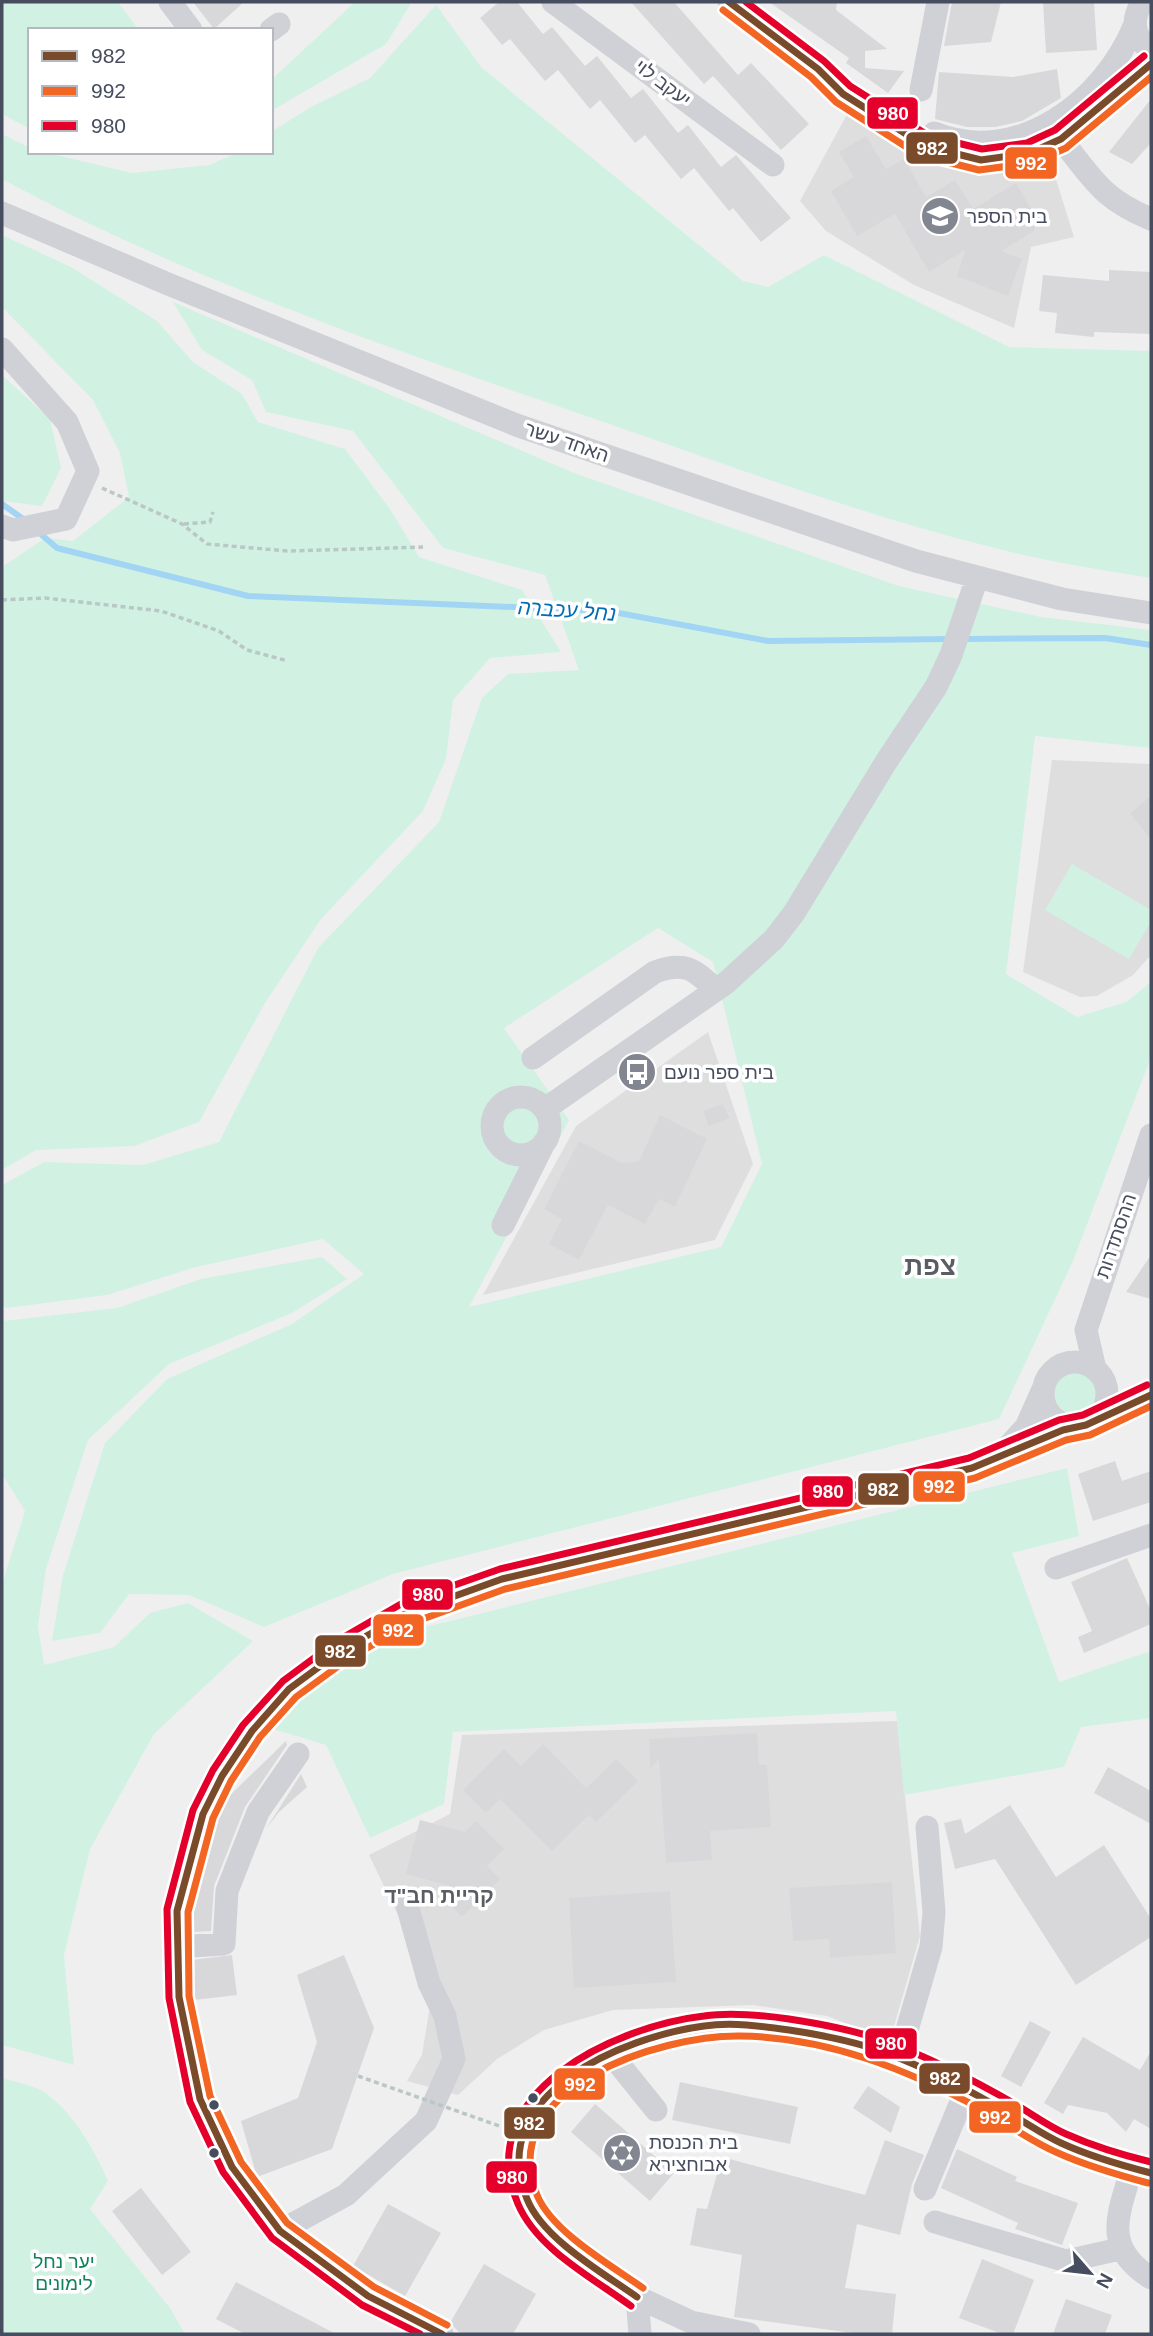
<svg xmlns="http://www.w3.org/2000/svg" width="1153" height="2336" font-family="Helvetica,'Noto Sans Hebrew',sans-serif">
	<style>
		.education { fill: #dfdedf }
		.green { fill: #d1f2e3; fill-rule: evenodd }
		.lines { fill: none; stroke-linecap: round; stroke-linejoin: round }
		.stream { stroke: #a2d4f4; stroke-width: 6 }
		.building { fill: #d8d8db }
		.path { stroke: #b9c7c5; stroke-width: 3.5; stroke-dasharray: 5 3.5; stroke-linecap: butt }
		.minor { stroke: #d0d1d6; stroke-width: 23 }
		.path-bridge { stroke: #b9c7c5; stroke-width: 3.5; stroke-dasharray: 5 3.5; stroke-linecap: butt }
		.bus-1-casing { stroke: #fff; stroke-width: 12 }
		.bus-2-casing { stroke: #fff; stroke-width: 12 }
		.bus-3-casing { stroke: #fff; stroke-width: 12 }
		.bus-1 { stroke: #7a4b2a; stroke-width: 7 }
		.bus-2 { stroke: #f26522; stroke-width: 7 }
		.bus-3 { stroke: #e4002b; stroke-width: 7 }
		.bus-dot { fill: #454d5e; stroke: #fff; stroke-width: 2.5 }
		.labels { text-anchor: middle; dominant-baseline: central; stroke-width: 7; stroke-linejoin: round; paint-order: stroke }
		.street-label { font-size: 19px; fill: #454d5e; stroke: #fff }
		.poi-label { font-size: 19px; fill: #454d5e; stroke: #fff; text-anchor: start }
		.park-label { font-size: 19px; fill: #0d825d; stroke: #fff }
		.water-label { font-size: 21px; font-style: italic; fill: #006eb6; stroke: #fff }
		.neighbourhood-label { font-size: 21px; font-weight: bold; fill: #5a5d64; stroke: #fff }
		.district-label { font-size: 26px; font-weight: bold; fill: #5a5d64; stroke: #fff }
		.line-badge { stroke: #fff; stroke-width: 2.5 }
		.badge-label { font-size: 19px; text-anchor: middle; font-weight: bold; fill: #fff }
	</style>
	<rect width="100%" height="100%" fill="#f0efef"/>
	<path class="education" d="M851,107L919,153L972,169L1050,160L1074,237L1031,247L1014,328L914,285L826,231L800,201Z
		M1052,760L1151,764V955L1133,975L1097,996L1080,997L1023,972Z
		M708,1032L753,1164L715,1240L483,1295L576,1126Z
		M897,1721L920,1936L890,2040L827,2016L753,2005L613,2010L544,2030L497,2059L458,2095L407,2081L422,2055L431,2000L423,1967L369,1855L450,1814L462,1735Z"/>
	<path class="green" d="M2,2H118L139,30H30V129L2,114Z
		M355,2H410V5L386,44L271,111V80Z
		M436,5L482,68L743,281L768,287L824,255L1009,347L1151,351V578C1095,569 1038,560 983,545C850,511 722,463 592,418C394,350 186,279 2,179V134L30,148V152H44L132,173L209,165L239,152H271V132L309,108L370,78Z
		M2,235L71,267L157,321L193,362L242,394L258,422L345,449L390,509L419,557L522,590L561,652L490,658L453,700L446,759L423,811L321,919L265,1003L199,1122L134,1146L36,1150L2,1170V567L45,538L73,541L129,497L120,453L93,400L2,307Z
		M173,302L574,473L899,586L1041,617L1151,630V748L1035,736L1006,974L1077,1017L1126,1002L1151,982V1057L1073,1261L999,1419L393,1574L264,1627L189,1595L129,1594L100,1633L52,1641L63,1575L105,1443L167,1379L292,1324L364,1274L323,1239L196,1267L107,1295L7,1308L2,1306V1185L44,1162L143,1165L219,1142L318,948L439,822L482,698L508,674L579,670L545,575L443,548L353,431L266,412L252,380L202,350ZM658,928L713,962L762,1164L721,1247L469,1307L569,1120L504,1028Z
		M2,375L50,419L61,468L42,506L2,501Z
		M1072,864L1151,910V921L1129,959L1045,910Z
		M322,1257L347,1279L292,1313L169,1364L88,1440L46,1569L38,1626L44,1665L114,1647L150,1613L188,1603L253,1641L154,1734L90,1849L64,1955L74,2065L2,2045V1584L25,1511L2,1474V1321L117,1308L201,1279Z
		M1054 1394a21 21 0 1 1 42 0a21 21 0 1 1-42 0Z
		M1067,1468L1079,1536L1012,1553L1059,1682L1151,1651V1718L1081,1727L1064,1767L904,1795L896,1711L453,1732L444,1804L370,1838L326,1745L247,1721L377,1637L446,1622Z
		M2,2078C15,2082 33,2085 44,2092C74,2113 94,2149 108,2181L90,2209L170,2308L185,2334H2Z"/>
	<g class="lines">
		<path class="stream" d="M2,504L26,521
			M36,530L57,548L248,596L608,611L768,641L951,639
			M962,639L1105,638L1151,645"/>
	</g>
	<path class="building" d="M193,2H244L214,29Z
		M499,2H517L543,34L552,27L585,66L597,56L631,98L643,89L678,133L688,125L721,167L736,155L791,218L761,242L733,208L729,211L694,168L681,179L645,135L635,143L600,100L590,109L558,70L545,81L510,39L502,45L480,18Z
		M631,2H674L738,75L751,63L809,124L781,150L713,76L704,84Z
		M769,2H837L836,10L887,49L865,51V68L904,71L888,93L846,63L849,58Z
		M952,2H1001L991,42L944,46Z
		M1043,2H1094L1097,50L1046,53Z
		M1057,69L1061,98L1022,121L995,127H967L935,119L939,72L1013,77Z
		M1151,99V143L1132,164L1109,152Z
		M866,136L886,169L904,159L926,197L955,180L973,209L1016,183L1038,220L1033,232L1001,251L1022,259L1008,296L957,276L965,250L929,272L895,214L857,236L831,191L854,177L839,152Z
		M1109,270L1151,272V334L1094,332V337L1055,333L1057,313L1039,311L1043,275L1109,281Z
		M1151,796V840L1130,813Z
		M723,1104L729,1118L709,1126L703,1111Z
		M660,1115L707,1139L675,1207L659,1199L645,1224L608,1205L579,1260L549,1244L562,1219L544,1209L579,1141L622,1163L639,1161Z
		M1151,1255V1299L1126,1292Z
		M1115,1461L1122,1481L1151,1471V1502L1093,1521L1078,1474Z
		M1127,1558L1151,1611V1624L1084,1653L1078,1637L1092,1631L1071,1582Z
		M757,1733L759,1765H767L771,1827L710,1831L712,1860L666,1863L659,1759L650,1768L649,1739Z
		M286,1741L287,1745L245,1807L214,1886L211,1931L191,1932V1913L216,1819L227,1798Z
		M543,1744L586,1788L616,1759L638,1781L596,1822L589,1815L552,1851L500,1799L486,1813L463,1790L504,1749L521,1766Z
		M1108,1767L1151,1791V1824L1094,1793Z
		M301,1774L307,1787L279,1812L266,1829Z
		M1010,1805L1056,1877L1104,1845L1151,1919V1937L1076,1985L995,1859L955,1869L944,1823L961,1819L965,1834Z
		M420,1820L465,1832L476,1821L504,1849L487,1866L500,1879L462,1917L443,1897L453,1887L406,1874Z
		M892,1882L896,1953L830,1958L829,1939L793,1941L789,1888Z
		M670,1891L676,1982L574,1988L569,1898Z
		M232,1955L237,1995L194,2000L192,1960Z
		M344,1955L374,2028L332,2149L257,2177L241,2121L298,2098L317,2042L297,1975Z
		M1030,2021L1051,2032L1021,2087L1001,2076Z
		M1083,2037L1140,2070L1151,2051V2129L1134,2119L1126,2132L1107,2113L1068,2105L1063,2114L1044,2103Z
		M680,2082L798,2107L790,2144L672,2120Z
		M868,2086L900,2107L891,2133L853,2108Z
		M595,2104L674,2173L650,2201L571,2132Z
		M885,2140L924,2155L912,2184L900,2235L857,2224L845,2288L896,2294L892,2334H860L734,2317L742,2255L690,2245L697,2208L707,2209L722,2157L865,2195Z
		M957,2149L1017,2177L1015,2181L1078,2203L1062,2245L1015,2229L1018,2223L941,2188Z
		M141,2188L191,2252L162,2275L112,2211Z
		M388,2204L441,2233L405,2296L353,2266Z
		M982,2259L1034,2280L1013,2334H1002L959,2318Z
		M484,2264L536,2294L513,2334H461L450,2323Z
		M236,2282L336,2334H245L216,2319Z
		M1066,2299L1112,2315L1105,2334H1053Z"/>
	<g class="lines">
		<path class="path" d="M102,488L182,524L207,544L287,551L423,547
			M184,524L210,522L213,512
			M2,600L45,598L161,611L219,631L247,650L288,661"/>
		<path class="minor" d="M170,2L191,30
			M553,2L773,165
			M729,2L818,69L843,94L902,131L925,146L981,160L1002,159L1030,153L1061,139L1151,64
			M1143,2C1130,19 1134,38 1151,50
			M271,30L279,24
			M921,90L938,2
			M934,133C1018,167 1104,101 1135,24
			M1061,139C1093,179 1102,199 1151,219
			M2,213L168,284L519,426L916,561L1062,599L1151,613
			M2,349L67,422L88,471L66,519L13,530L2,526
			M533,1058L655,972C685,961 694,969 716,990
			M492 1126a29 29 0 1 1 58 0a29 29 0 1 1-58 0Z
			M545,1109L726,983L774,939L794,913L886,762L936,687L951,655L977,578
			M503,1225L544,1143
			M1043 1394a32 32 0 1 1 64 0a32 32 0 1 1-64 0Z
			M1095,1369L1086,1330L1151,1135
			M1095,1421L1151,1395
			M1006,1449L1026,1427L1044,1387
			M1056,1568L1151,1535
			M176,1947L224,1944L227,1891L258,1812L298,1754
			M610,2053L656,2110
			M899,2058L931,1947L934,1912L927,1827
			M1132,2168C1118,2215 1102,2247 1151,2278
			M925,2189L966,2090
			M935,2222L1066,2261L1120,2249
			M280,2231L346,2195L426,2121L454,2059L445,2016L429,1983L406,1901
			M637,2297L640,2334
			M442,2334L368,2296L280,2231L232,2167L200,2099L179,1997L177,1911L203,1814L222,1776L252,1731L289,1689L342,1650L405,1614L502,1579L972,1468L1075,1427
			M749,2334L691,2322L637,2297L554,2233L528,2201L518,2170L517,2151L527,2118L544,2095L610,2053L697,2024L742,2025L813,2035L899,2058L966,2090L1058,2142L1105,2161L1151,2173"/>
		<path class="path-bridge" d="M358,2076L522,2134"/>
		<defs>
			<path id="bus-1" d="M729,2L818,69L843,94L925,146L981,160L1030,153L1061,139L1151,64
				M637,2297C603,2273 543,2239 527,2199C484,2094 623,2037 704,2026C732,2022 761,2026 789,2030C822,2035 855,2041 886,2053C929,2069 971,2091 1010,2114C1027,2123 1043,2135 1061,2143C1089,2156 1120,2165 1151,2173
				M442,2334L368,2296L280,2231L232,2167L200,2099L179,1997L177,1911L203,1814L222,1776L252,1731L289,1689L342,1650L405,1614L502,1579L972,1468L1063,1430L1086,1425L1151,1395"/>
			<path id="bus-2" d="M723,10L811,77L836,102L919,155L979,170L1032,163L1066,148L1151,77
				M643,2288C612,2266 552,2232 537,2195C494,2087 661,2035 740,2036C828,2037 908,2070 985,2111C1009,2125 1032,2142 1058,2153C1087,2166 1118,2175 1148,2183
				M447,2325L374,2287L287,2223L241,2162L210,2096L189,1996L188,1912L213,1818L231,1781L260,1737L296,1697L348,1659L409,1624L505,1589L975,1478L1066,1440L1090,1435L1151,1406"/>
			<path id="bus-3" d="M746,2L824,61L850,86L929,136L982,149L1027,143L1055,130L1144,56
				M631,2306C593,2278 537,2249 518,2204C470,2092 617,2026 704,2016C732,2012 761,2015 789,2019C822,2024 855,2030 887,2042C931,2058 975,2081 1015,2104C1032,2114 1048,2126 1066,2134C1093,2146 1122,2155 1151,2162
				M420,2334L362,2305L272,2238L223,2172L190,2102L169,1998L167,1909L193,1810L213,1770L243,1725L283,1681L337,1641L401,1604L500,1569L969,1458L1059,1420L1083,1415L1147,1385"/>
		</defs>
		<use href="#bus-1" class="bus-1-casing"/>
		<use href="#bus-2" class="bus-2-casing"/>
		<use href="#bus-3" class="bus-3-casing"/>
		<use href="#bus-1" class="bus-1"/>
		<use href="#bus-2" class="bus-2"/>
		<use href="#bus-3" class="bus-3"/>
	</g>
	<defs>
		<symbol id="school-disc" viewBox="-11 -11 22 22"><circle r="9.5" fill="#818691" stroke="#fff"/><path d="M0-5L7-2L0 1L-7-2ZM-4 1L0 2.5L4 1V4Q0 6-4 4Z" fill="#fff"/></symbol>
		<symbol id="bus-disc" viewBox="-11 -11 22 22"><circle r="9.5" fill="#818691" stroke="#fff"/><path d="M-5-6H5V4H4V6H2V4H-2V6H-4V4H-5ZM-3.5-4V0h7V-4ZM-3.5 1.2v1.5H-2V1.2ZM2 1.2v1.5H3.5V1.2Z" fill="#fff"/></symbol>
		<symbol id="synagogue-disc" viewBox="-11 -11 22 22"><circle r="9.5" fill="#818691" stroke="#fff"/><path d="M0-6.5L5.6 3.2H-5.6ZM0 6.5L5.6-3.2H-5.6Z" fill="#fff"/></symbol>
	</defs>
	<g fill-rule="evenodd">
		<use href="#school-disc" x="918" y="194" width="44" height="44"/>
		<use href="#bus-disc" x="615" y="1050" width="44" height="44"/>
		<use href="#synagogue-disc" x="600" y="2131" width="44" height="44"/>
	</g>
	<g class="bus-dot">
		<circle cx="533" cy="2098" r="6"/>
		<circle cx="214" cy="2105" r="6"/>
		<circle cx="214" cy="2153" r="6"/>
	</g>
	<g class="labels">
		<g class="street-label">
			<text transform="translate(663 83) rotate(37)">יעקב לוי</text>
			<text transform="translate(567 442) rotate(19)">האחד עשר</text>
			<text transform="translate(1116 1236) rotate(-71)">ההסתדרות</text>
		</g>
		<g class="poi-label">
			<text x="967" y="216">בית הספר</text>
			<text x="664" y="1072">בית ספר נועם</text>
			<text x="649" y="2142">בית הכנסת<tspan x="649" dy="22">אבוחצירא</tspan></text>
		</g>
		<g class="park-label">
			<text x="64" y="2261">יער נחל<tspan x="64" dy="22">לימונים</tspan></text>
		</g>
		<g class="water-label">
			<text transform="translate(567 610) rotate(4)">נחל עכברה</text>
		</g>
		<g class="neighbourhood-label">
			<text x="439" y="1895">קריית חב"ד</text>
		</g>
		<g class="district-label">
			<text x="930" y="1266">צפת</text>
		</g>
	</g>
	<g class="line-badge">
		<rect x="866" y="96" width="53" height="34" rx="7" fill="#e4002b"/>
		<rect x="905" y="131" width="54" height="34" rx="7" fill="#7a4b2a"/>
		<rect x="1004" y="146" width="54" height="34" rx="7" fill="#f26522"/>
		<rect x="912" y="1470" width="54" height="33" rx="7" fill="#f26522"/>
		<rect x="857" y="1472" width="53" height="34" rx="7" fill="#7a4b2a"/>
		<rect x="801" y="1475" width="53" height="33" rx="7" fill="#e4002b"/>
		<rect x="401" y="1578" width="53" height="33" rx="7" fill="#e4002b"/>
		<rect x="372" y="1613" width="53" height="34" rx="7" fill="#f26522"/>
		<rect x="314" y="1634" width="53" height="34" rx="7" fill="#7a4b2a"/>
		<rect x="864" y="2027" width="54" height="33" rx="7" fill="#e4002b"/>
		<rect x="918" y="2062" width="53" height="33" rx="7" fill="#7a4b2a"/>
		<rect x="553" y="2067" width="53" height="34" rx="7" fill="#f26522"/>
		<rect x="968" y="2100" width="54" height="34" rx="7" fill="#f26522"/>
		<rect x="503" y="2106" width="53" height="34" rx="7" fill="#7a4b2a"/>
		<rect x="485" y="2160" width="53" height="34" rx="7" fill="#e4002b"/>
	</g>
	<g class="badge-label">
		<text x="893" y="120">980</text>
		<text x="932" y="155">982</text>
		<text x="1031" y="170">992</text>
		<text x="939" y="1493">992</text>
		<text x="883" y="1496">982</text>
		<text x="828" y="1498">980</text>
		<text x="428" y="1601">980</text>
		<text x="398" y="1637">992</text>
		<text x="340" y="1658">982</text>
		<text x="891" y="2050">980</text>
		<text x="945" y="2085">982</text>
		<text x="580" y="2091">992</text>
		<text x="995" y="2124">992</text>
		<text x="529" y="2130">982</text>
		<text x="512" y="2184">980</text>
	</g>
	<rect width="1153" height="2336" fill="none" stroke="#454d5e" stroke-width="7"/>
	<rect x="28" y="28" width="245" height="126" fill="#ffffff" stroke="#b5b8bf" stroke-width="2"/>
	<rect x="42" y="51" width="35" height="10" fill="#7a4b2a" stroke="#b5b8bf" stroke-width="2"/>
	<text x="91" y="63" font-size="21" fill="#454d5e">982</text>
	<rect x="42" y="86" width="35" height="10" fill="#f26522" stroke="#b5b8bf" stroke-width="2"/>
	<text x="91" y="98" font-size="21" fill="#454d5e">992</text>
	<rect x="42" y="121" width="35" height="10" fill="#e4002b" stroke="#b5b8bf" stroke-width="2"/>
	<text x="91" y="133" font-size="21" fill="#454d5e">980</text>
	<g transform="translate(1090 2273) rotate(118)" stroke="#ffffff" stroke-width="5" paint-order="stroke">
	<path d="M0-5L12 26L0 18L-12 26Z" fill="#454d5e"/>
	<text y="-10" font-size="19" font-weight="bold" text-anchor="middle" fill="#454d5e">N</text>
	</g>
</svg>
